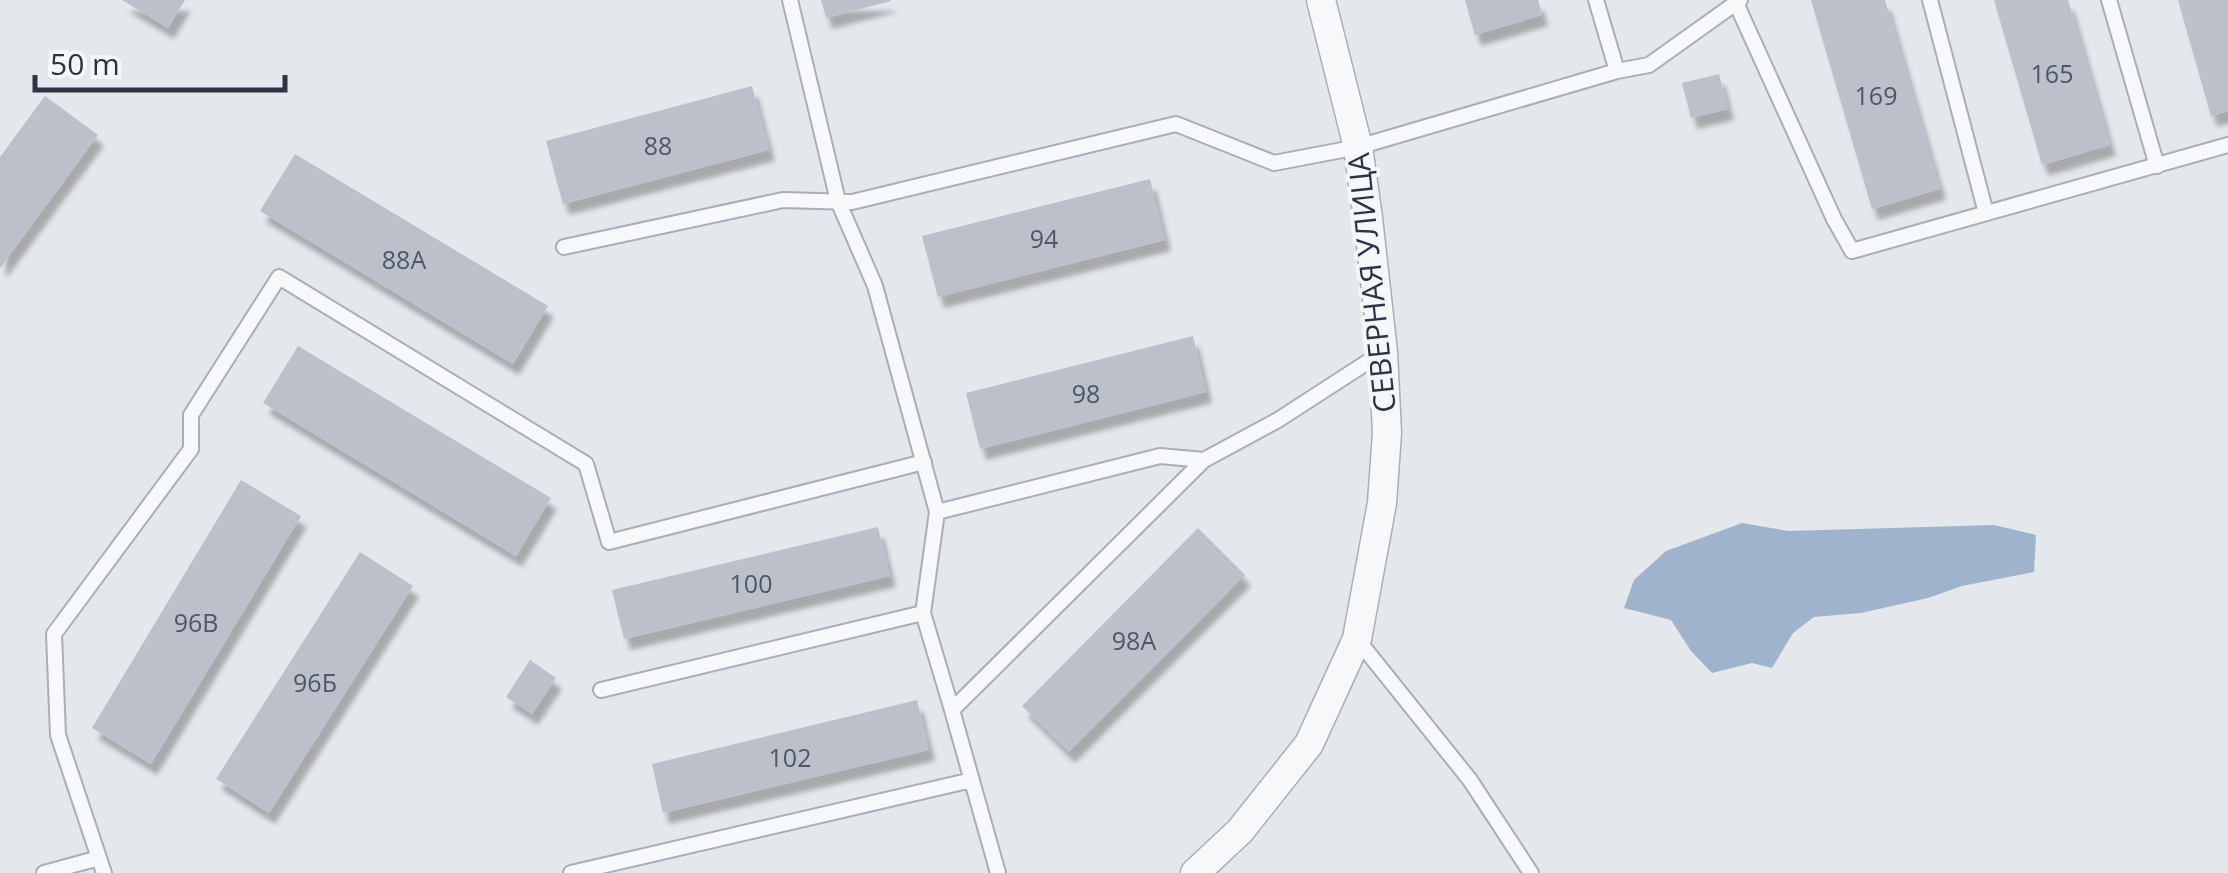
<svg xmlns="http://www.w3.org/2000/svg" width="2228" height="873" font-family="'Open Sans',sans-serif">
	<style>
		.water { fill: #9fb4cc }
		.building { fill: #bbc0ca; filter: url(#shadow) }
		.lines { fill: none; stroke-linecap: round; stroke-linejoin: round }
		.service-casing { stroke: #a9aeb7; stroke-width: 18 }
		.minor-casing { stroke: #a9aeb7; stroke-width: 31 }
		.service { stroke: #f7f8fa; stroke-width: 14 }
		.minor { stroke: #f7f8fa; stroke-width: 28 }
		.labels { text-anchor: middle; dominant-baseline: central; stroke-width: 8; stroke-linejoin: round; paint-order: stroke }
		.number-label { font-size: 25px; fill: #4f5766 }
		.street-label { font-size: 30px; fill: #2b3445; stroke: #f4f6f9 }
	</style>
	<defs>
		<filter id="shadow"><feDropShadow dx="6" dy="11" stdDeviation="2.5" flood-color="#0004"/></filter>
	</defs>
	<rect width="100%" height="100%" fill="#e4e7ec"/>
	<path class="water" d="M1742,523L1788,531L1994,525L2036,535L2034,572L1962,586L1928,598L1861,613L1814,617L1793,633L1772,668L1752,663L1712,673L1691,651L1671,620L1624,608L1634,580L1666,551Z"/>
	<path class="building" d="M122,0H185L168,28Z
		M821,0H890L891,1L826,18Z
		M1465,0H1538L1542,15L1475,35Z
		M1811,0H1885L1940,189L1872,209Z
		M1994,0H2068L2110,145L2042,165Z
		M2178,0H2228V111L2211,116Z
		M1719,74L1728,109L1691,118L1682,83Z
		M752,86L769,150L563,204L546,141Z
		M45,96L98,135L0,268V157Z
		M295,154L548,306L513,364L260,211Z
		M1150,179L1165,240L938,297L922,236Z
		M1193,336L1206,392L980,449L966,393Z
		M298,346L551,498L516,556L263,403Z
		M241,480L301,516L151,764L92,728Z
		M878,527L890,576L624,639L612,590Z
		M1198,528L1245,575L1069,752L1022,706Z
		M360,552L413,586L269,813L216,779Z
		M530,660L556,678L532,714L506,697Z
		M917,700L929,750L663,813L652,764Z"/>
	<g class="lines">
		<defs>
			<path id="service" d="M790,0L838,201L875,286L937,512L1160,456L1204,460
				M1596,0L1617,71
				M1930,0L1986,213
				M2109,0L2157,166
				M1736,3L1834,219L1852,251L2228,145
				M564,247L783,200L852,202L1176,124L1274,163L1358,147L1617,71L1649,65L1740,0
				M923,613L937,512
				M1357,639L1470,780L1531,873
				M601,690L923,613L952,710
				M44,873L99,858
				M104,873L58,735L54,634L191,449V415L279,277L586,464L609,542L924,462
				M571,873L972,780
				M998,873L952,710L1204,460L1278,420L1383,352"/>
			<path id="minor" d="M1195,873L1240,831L1309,744L1357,639L1382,503L1387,433L1383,352L1368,218L1358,147L1321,0"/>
		</defs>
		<use href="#service" class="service-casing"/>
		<use href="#minor" class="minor-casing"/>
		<use href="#service" class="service"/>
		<use href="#minor" class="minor"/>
	</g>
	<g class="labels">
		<g class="number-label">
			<text x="2052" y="73">165</text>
			<text x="1876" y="95">169</text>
			<text x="658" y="145">88</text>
			<text x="1044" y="238">94</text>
			<text x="404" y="259">88А</text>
			<text x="1086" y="393">98</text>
			<text x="751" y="583">100</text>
			<text x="196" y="622">96В</text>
			<text x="1134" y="640">98А</text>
			<text x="315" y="682">96Б</text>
			<text x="790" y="757">102</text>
		</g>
		<g class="street-label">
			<text transform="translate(1371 283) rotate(-96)">СЕВЕРНАЯ УЛИЦА</text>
		</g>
	</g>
	<path d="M35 75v15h250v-15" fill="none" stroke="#2b3445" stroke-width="5"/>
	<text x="50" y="75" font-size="30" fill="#2b3445" stroke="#f4f6f9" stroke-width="8" paint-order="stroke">50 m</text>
</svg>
